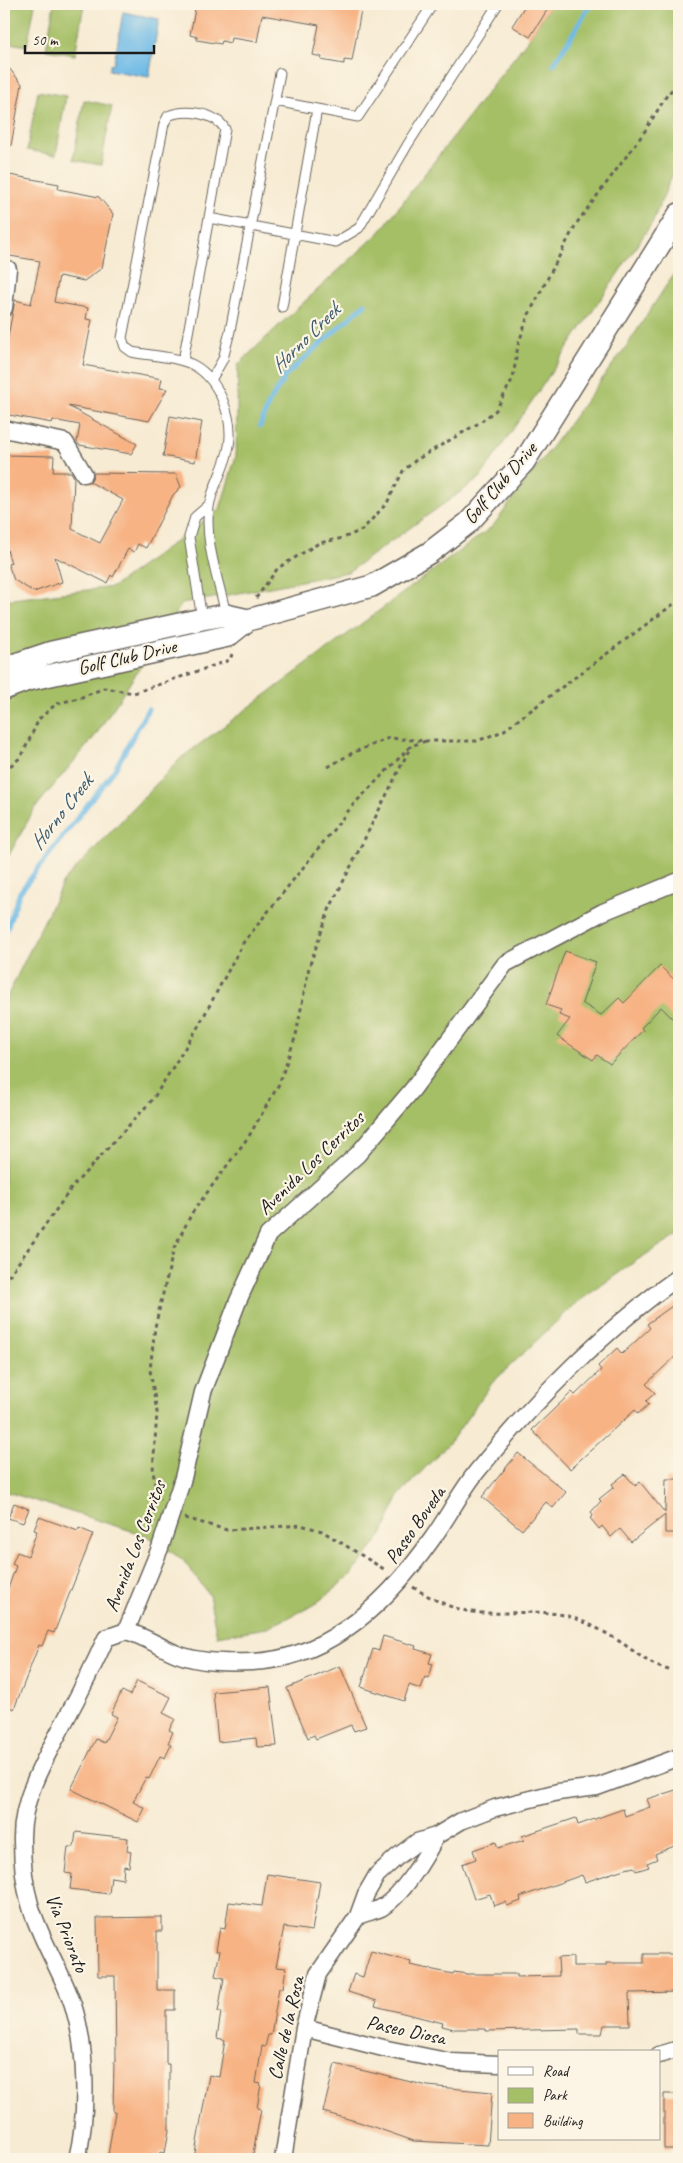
<svg xmlns="http://www.w3.org/2000/svg" width="683" height="2163" font-family="Caveat,sans-serif">
	<style>
		.green { fill: #a5bf66; stroke: #606e41 }
		.water { fill: #6dbae6; stroke: #446b81 }
		.lines { fill: none; stroke-linecap: round; stroke-linejoin: round }
		.stream { stroke: #6dbae6; stroke-width: 5 }
		.building { fill: #f7b384 }
		.service-casing { stroke: #69645c; stroke-width: 11 }
		.minor-casing { stroke: #69645c; stroke-width: 19 }
		.tertiary-casing { stroke: #69645c; stroke-width: 24 }
		.path { stroke: #69645c; stroke-width: 3; stroke-dasharray: 4 4; stroke-linecap: butt }
		.service { stroke: #fff; stroke-width: 9 }
		.minor { stroke: #fff; stroke-width: 16 }
		.tertiary { stroke: #fff; stroke-width: 21 }
		.labels { text-anchor: middle; dominant-baseline: central; stroke-width: 4.5; stroke-linejoin: round; paint-order: stroke }
		.street-label { font-size: 20px; fill: #1c1c1c; stroke: #fcf5e5 }
		.water-label { font-size: 21px; font-style: italic; fill: #3c5b6d; stroke: #fcf5e5 }
	</style>
	<rect width="100%" height="100%" fill="#fcf5e5"/>
	<filter id="ink" filterUnits="userSpaceOnUse"><feTurbulence type="fractalNoise" baseFrequency=".02" numOctaves="2"/><feDisplacementMap in="SourceGraphic" scale="10" xChannelSelector="R" yChannelSelector="G"/><feConvolveMatrix kernelMatrix="1 2 1 2 8 2 1 2 1" color-interpolation-filters="sRGB"/></filter>
	<filter id="wash" filterUnits="userSpaceOnUse"><feTurbulence type="fractalNoise" baseFrequency=".0096" numOctaves="4" result="noise"/><feDisplacementMap in="SourceGraphic" scale="20" xChannelSelector="R" yChannelSelector="G"/><feGaussianBlur stdDeviation="1.12" result="paint"/><feColorMatrix in="noise" values="0 0 0 0 0 0 0 0 0 0 0 0 0 0 0 0 0 1.4 0 .05"/><feComposite in="paint" operator="in"/></filter>
	<g filter="url(#wash)">
		<rect width="100%" height="100%" fill="#f7ebd3"/>
		<path class="green" d="M5,4H35L27,46L4,42Z
			M54,4H84L75,55L46,50Z
			M551,4H679V159L652,223L480,478L348,572L182,604L95,736L35,808L4,864V600L113,587L220,509L236,456L238,365L275,329L379,233L530,37Z
			M38,91L66,96L56,155L27,150Z
			M84,100L112,106L101,165L73,160Z
			M679,266V1234L637,1260L575,1304L492,1383L451,1441L400,1494L382,1535L350,1576L314,1605L267,1628L217,1636L209,1595L183,1560L148,1536L4,1491V1003L63,882L181,758L493,526L628,344Z"/>
		<path class="water" d="M123,12L159,19L149,77L109,70L110,65L114,63Z"/>
		<g class="lines">
			<path class="stream" d="M554,64L591,4
				M260,426L269,403L286,375L365,304
				M4,936L20,892L115,769L148,709"/>
		</g>
		<g id="blocks">
			<path class="building" d="M196,4H362L352,61L344,60V64L321,60L322,57L313,55L319,25L262,15L257,42L231,38L230,43L222,41L221,44L197,40V37L190,35Z
				M526,4H551L530,37L512,26Z
				M4,62L22,84L11,146L4,145Z
				M4,174L59,184L58,189L99,197L113,214L102,268L84,281L59,276L54,302L88,308L86,319L92,320L83,365L162,379L160,388L167,389L149,421L68,406L137,444L131,454L79,445L77,442L80,425L53,420L52,423L4,414V357L15,300L31,304L40,261L4,255Z
				M170,416L202,422L195,462L163,456Z
				M4,455L54,456L53,472H71L74,477L72,529L100,543L123,500L90,482L94,473L176,474L181,487L173,495L146,548L138,544L134,552L128,549L113,577L111,575L107,583L55,557L62,582L34,592L14,580L8,564L11,563L4,540Z
				M565,951L596,962L582,1003L601,1015L619,998L624,1003L660,966L679,984V1025L661,1007L641,1028L643,1030L610,1064L597,1055L593,1060L557,1036L570,1019L559,1015L561,1010L546,1005Z
				M679,1301V1353L646,1384L655,1393L646,1401L649,1404L638,1414L635,1410L570,1469L532,1430L572,1392L575,1395L601,1370L598,1366L617,1348L622,1354L650,1328L647,1324Z
				M518,1453L566,1492L553,1508L546,1502L522,1530L482,1497Z
				M625,1474L635,1486L640,1482L665,1513L666,1479H679V1533H665V1515L631,1542L620,1529L611,1537L602,1526L599,1529L590,1518L593,1516L591,1512L601,1501L599,1499L614,1487L612,1484Z
				M14,1503L29,1509L23,1523L8,1518Z
				M39,1517L78,1531L79,1528L93,1534L54,1633L48,1631L42,1646L39,1645L14,1709L4,1705V1600L16,1566L12,1564L17,1552L28,1556L37,1531L34,1530Z
				M383,1636L416,1646L415,1649L432,1654L429,1663L433,1664L429,1678L425,1677L421,1689L409,1685L404,1701L361,1687L373,1649L379,1651Z
				M340,1666L366,1727L354,1731L351,1725L316,1739L314,1735L308,1738L287,1688Z
				M137,1681L171,1697L163,1713L175,1719L169,1730L173,1732L168,1743L171,1745L165,1758L160,1756L149,1779L146,1777L133,1802L145,1808L138,1822L71,1789L96,1739L104,1743L117,1717L111,1714L122,1691L130,1695Z
				M270,1687L277,1746L257,1747L256,1738L218,1742L213,1692Z
				M679,1789V1844L655,1854L657,1859L647,1863L649,1867L636,1871L634,1867L621,1870L585,1882L582,1875L520,1897L521,1901L507,1906L505,1902L494,1906L490,1894L474,1899L462,1864L476,1859L473,1850L496,1842L498,1848L524,1840L522,1836L576,1818L578,1825L623,1809L625,1816L650,1807L647,1799Z
				M76,1832L128,1838L127,1851L131,1852L129,1867L124,1866L123,1879L111,1877L109,1894L70,1889L72,1874L65,1873L68,1847H74Z
				M267,1874L320,1882L312,1931L284,1927L276,1967L286,1968L283,1988H279L271,2035H268L265,2047L262,2046L256,2083L261,2084L257,2108L261,2109L252,2159H194L209,2075L219,2077L225,2040L217,2038L221,2012H218L224,1978L215,1976L220,1951H216L220,1928L225,1929L229,1902L262,1906Z
				M162,1917V1931H157V1990H175V2010H166V2064H169V2130L165,2153L160,2152L158,2159H112L108,2155L115,2112H113L114,2062H116L115,1976H98L97,1918Z
				M371,1951L411,1962L410,1965L453,1974L454,1972L467,1974H517V1977L559,1976L558,1958L573,1957V1966H606V1963H644V1954H679V1992L629,1993L630,2025H604L602,2034H579V2029L486,2031V2029H454L442,2026L443,2023L375,2006L377,2001L348,1992L354,1974L363,1977Z
				M335,2064L428,2086L492,2092L488,2145L414,2141L359,2122L323,2112Z
				M664,2094H679V2149H664Z"/>
		</g>
	</g>
	<g filter="url(#ink)">
		<use href="#blocks" fill-opacity="0" stroke="#69645c" stroke-width="1"/>
		<g class="lines">
			<defs>
				<path id="service" d="M275,101L358,117L433,4
					M209,218L336,242L359,228L408,144L498,4
					M282,307L317,109
					M183,361L225,129C215,112 185,109 168,116L164,124L122,338L125,347L132,352C151,356 177,356 195,366C219,380 234,418 229,446C226,467 211,489 209,507C204,542 219,581 226,615
					M211,380L223,359L230,331L280,73
					M202,619L189,537L195,517L209,505"/>
				<path id="minor" d="M4,308L8,269
					M4,429L65,442L84,474
					M126,1631L160,1548L183,1478L203,1392L238,1301L268,1235L357,1155L413,1089L505,964L603,912L679,881
					M126,1631C144,1636 160,1647 177,1654C200,1663 228,1663 252,1662C330,1659 390,1599 432,1539C448,1517 461,1491 478,1470C533,1402 607,1327 679,1277
					M358,1916C365,1913 374,1911 381,1908C403,1895 425,1858 436,1836
					M304,2028L387,2049L452,2062L499,2064
					M659,2055L679,2049
					M77,2159C88,2115 87,2049 73,2005C62,1971 39,1938 30,1904C24,1884 22,1861 22,1840C21,1796 48,1754 67,1717C81,1691 94,1665 106,1638L126,1631
					M283,2159L304,2028L318,1974L358,1916L366,1894L377,1875L397,1857L417,1842L436,1836L461,1821L495,1808L558,1792L597,1787L679,1757"/>
				<path id="tertiary" d="M4,668L52,652L202,619L226,615L248,620
					M4,689L28,680L228,636L248,620L372,586L429,553L468,523L524,462L679,214"/>
			</defs>
			<use href="#service" class="service-casing"/>
			<use href="#minor" class="minor-casing"/>
			<use href="#tertiary" class="tertiary-casing"/>
			<path class="path" d="M256,598L278,568L319,543L343,538L362,530L387,503L403,471L416,460L479,423L496,410L513,378L518,345L528,316L576,224L643,134L667,95L679,82
				M328,767L354,752L389,738L426,741H477L503,731L679,600
				M4,771L21,757L39,719L56,704L82,697L104,688L134,693L230,660L232,654
				M4,1283L73,1186L153,1099L198,1027L243,943L353,805L411,746L426,741
				M160,1500L157,1497L153,1471L157,1412L150,1370L155,1327L174,1248L192,1213L249,1136L279,1084L296,1035L309,967L329,910L411,746
				M185,1518L227,1530L301,1525L322,1531L387,1571
				M413,1587C432,1599 451,1609 473,1612C504,1616 536,1608 568,1616C587,1622 605,1632 622,1643C640,1655 656,1671 679,1671"/>
			<use href="#service" class="service"/>
			<use href="#minor" class="minor"/>
			<use href="#tertiary" class="tertiary"/>
		</g>
	</g>
	<g class="labels">
		<g class="street-label">
			<text transform="translate(500 483) rotate(-49)">Golf Club Drive</text>
			<text transform="translate(127 657) rotate(-13)">Golf Club Drive</text>
			<text transform="translate(311 1163) rotate(-44)">Avenida Los Cerritos</text>
			<text transform="translate(415 1525) rotate(-55)">Paseo Boveda</text>
			<text transform="translate(135 1546) rotate(-69)">Avenida Los Cerritos</text>
			<text transform="translate(67 1933) rotate(68)">Via Priorato</text>
			<text transform="translate(286 2028) rotate(-77)">Calle de la Rosa</text>
			<text transform="translate(406 2030) rotate(12)">Paseo Diosa</text>
		</g>
		<g class="water-label">
			<text transform="translate(305 338) rotate(-45)">Horno Creek</text>
			<text transform="translate(61 812) rotate(-52)">Horno Creek</text>
		</g>
	</g>
	<rect width="683" height="2163" fill="none" stroke="#fcf5e5" stroke-width="20"/>
	<rect x="498" y="2050" width="162" height="90" fill="#fcf5e5" stroke="#a29e95"/>
	<rect x="508" y="2067" width="25" height="8" fill="#ffffff" stroke="#a29e95"/>
	<text x="543" y="2076" font-size="15" fill="#1c1c1c">Road</text>
	<rect x="508" y="2088" width="25" height="15" fill="#a5bf66" stroke="#a29e95"/>
	<text x="543" y="2100" font-size="15" fill="#1c1c1c">Park</text>
	<rect x="508" y="2113" width="25" height="15" fill="#f7b384" stroke="#a29e95"/>
	<text x="543" y="2126" font-size="15" fill="#1c1c1c">Building</text>
	<path d="M25 45v8h129v-8" fill="none" stroke="#1c1c1c" stroke-width="2.5"/>
	<text x="32" y="45" font-size="15" fill="#1c1c1c" stroke="#fcf5e5" stroke-width="4" paint-order="stroke">50 m</text>
</svg>
